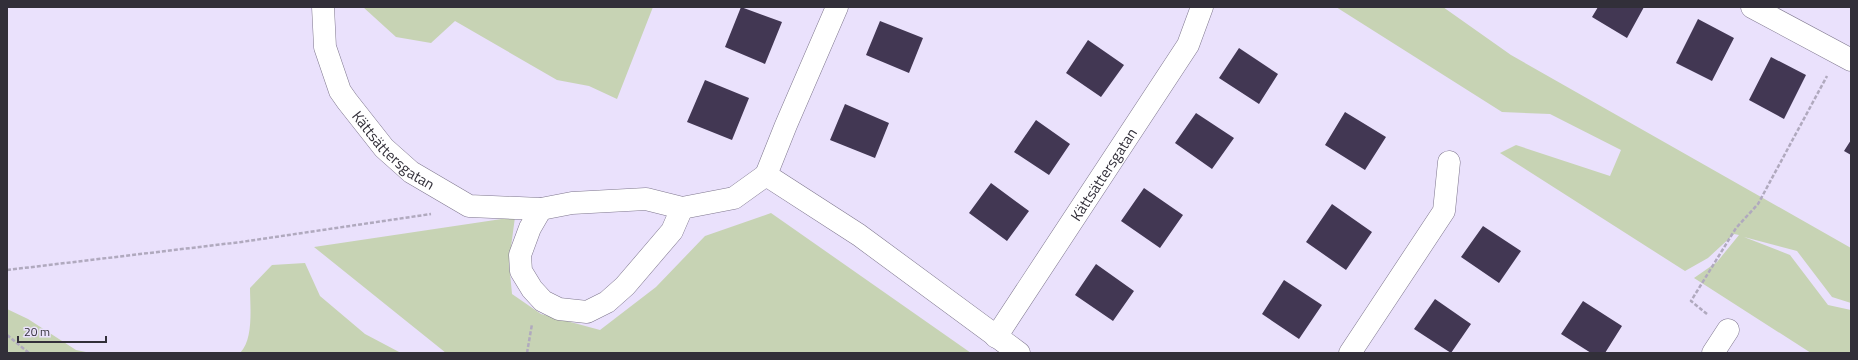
<svg xmlns="http://www.w3.org/2000/svg" width="1858" height="360" font-family="'Titillium Web',sans-serif">
	<style>
		.green { fill: #c7d3b4 }
		.building { fill: #423753 }
		.lines { fill: none; stroke-linecap: round; stroke-linejoin: round }
		.minor-casing { stroke: #7f778e; stroke-width: 23 }
		.path { stroke: #b0a9be; stroke-width: 2.5; stroke-dasharray: 4 2; stroke-linecap: butt }
		.minor { stroke: #fff; stroke-width: 22 }
		.labels { text-anchor: middle; dominant-baseline: central; stroke-width: 4; stroke-linejoin: round; paint-order: stroke }
		.street-label { font-size: 15px; fill: #322f39; stroke: #eae1fc }
	</style>
	<rect width="100%" height="100%" fill="#eae1fc"/>
	<path class="green" d="M363,7H653L617,99L589,86L557,80L455,21L431,43L396,37Z
		M1336,7H1443L1511,55L1851,248V303L1832,297L1797,251L1744,237L1790,255L1828,305L1851,310V353H1811L1694,278L1717,262L1739,235L1734,234L1708,258L1685,271L1500,153L1516,145L1610,176L1621,150L1550,114L1502,112Z
		M771,213L971,353H446L314,247L515,217L509,262L512,294L541,314L600,330L656,287L705,236Z
		M305,263L320,296L365,334L401,353H240C254,339 250,306 250,288L272,265Z
		M7,309L28,319L76,350L91,353H7Z"/>
	<path class="building" d="M741,7L782,22L765,64L725,47Z
		M1598,7H1644L1627,38L1592,17Z
		M1698,19L1734,38L1712,81L1676,63Z
		M880,21L923,38L909,73L866,55Z
		M1088,40L1124,65L1101,97L1066,73Z
		M1239,48L1278,74L1259,104L1219,78Z
		M1771,57L1806,75L1784,119L1749,100Z
		M705,80L749,98L732,140L687,122Z
		M845,104L889,123L875,158L830,140Z
		M1345,112L1386,137L1365,170L1325,145Z
		M1196,113L1234,138L1212,169L1175,143Z
		M1036,120L1070,144L1049,175L1014,152Z
		M1851,140V155L1844,151Z
		M991,183L1029,211L1007,241L969,213Z
		M1144,188L1183,215L1160,248L1121,221Z
		M1332,204L1372,232L1346,270L1306,242Z
		M1483,226L1521,251L1499,283L1461,257Z
		M1096,264L1134,291L1113,321L1075,295Z
		M1284,280L1322,305L1299,339L1262,314Z
		M1435,299L1471,324L1451,353L1414,329Z
		M1583,301L1622,326L1605,353H1591L1561,334Z"/>
	<g class="lines">
		<defs>
			<g id="minor">
				<path id="s1" d="M323,7L325,47L340,91L347,101L384,148L411,172L469,206L541,209L572,203L646,199L682,208L734,198L766,175"/>
				<path d="M837,7L786,125L766,175L859,235L1019,353"/>
				<path d="M1752,7L1851,60"/>
				<path d="M541,209L530,228L520,255L521,271L532,289L543,301L559,309L587,312L607,302L625,286L672,231L682,208"/>
				<path id="s2" d="M996,337L1188,45L1202,7"/>
				<path d="M1350,353L1444,211L1449,162"/>
				<path d="M1713,353L1728,330"/>
			</g>
		</defs>
		<use href="#minor" class="minor-casing"/>
		<path class="path" d="M7,270L241,242L431,214
			M1707,314L1691,301L1736,228L1758,204L1827,76
			M7,335L29,353
			M527,353L532,324"/>
		<use href="#minor" class="minor"/>
	</g>
	<g class="labels">
		<g class="street-label">
			<text stroke="none"><textPath href="#s1" startOffset="167">Kättsättersgatan</textPath></text>
			<text stroke="none"><textPath href="#s2" startOffset="195">Kättsättersgatan</textPath></text>
		</g>
	</g>
	<rect width="1858" height="360" fill="none" stroke="#322f39" stroke-width="16"/>
	<path d="M18 336v6h88v-6" fill="none" stroke="#322f39" stroke-width="2"/>
	<text x="24" y="336" font-size="12" fill="#322f39" stroke="#eae1fc" stroke-width="3" paint-order="stroke">20 m</text>
</svg>
